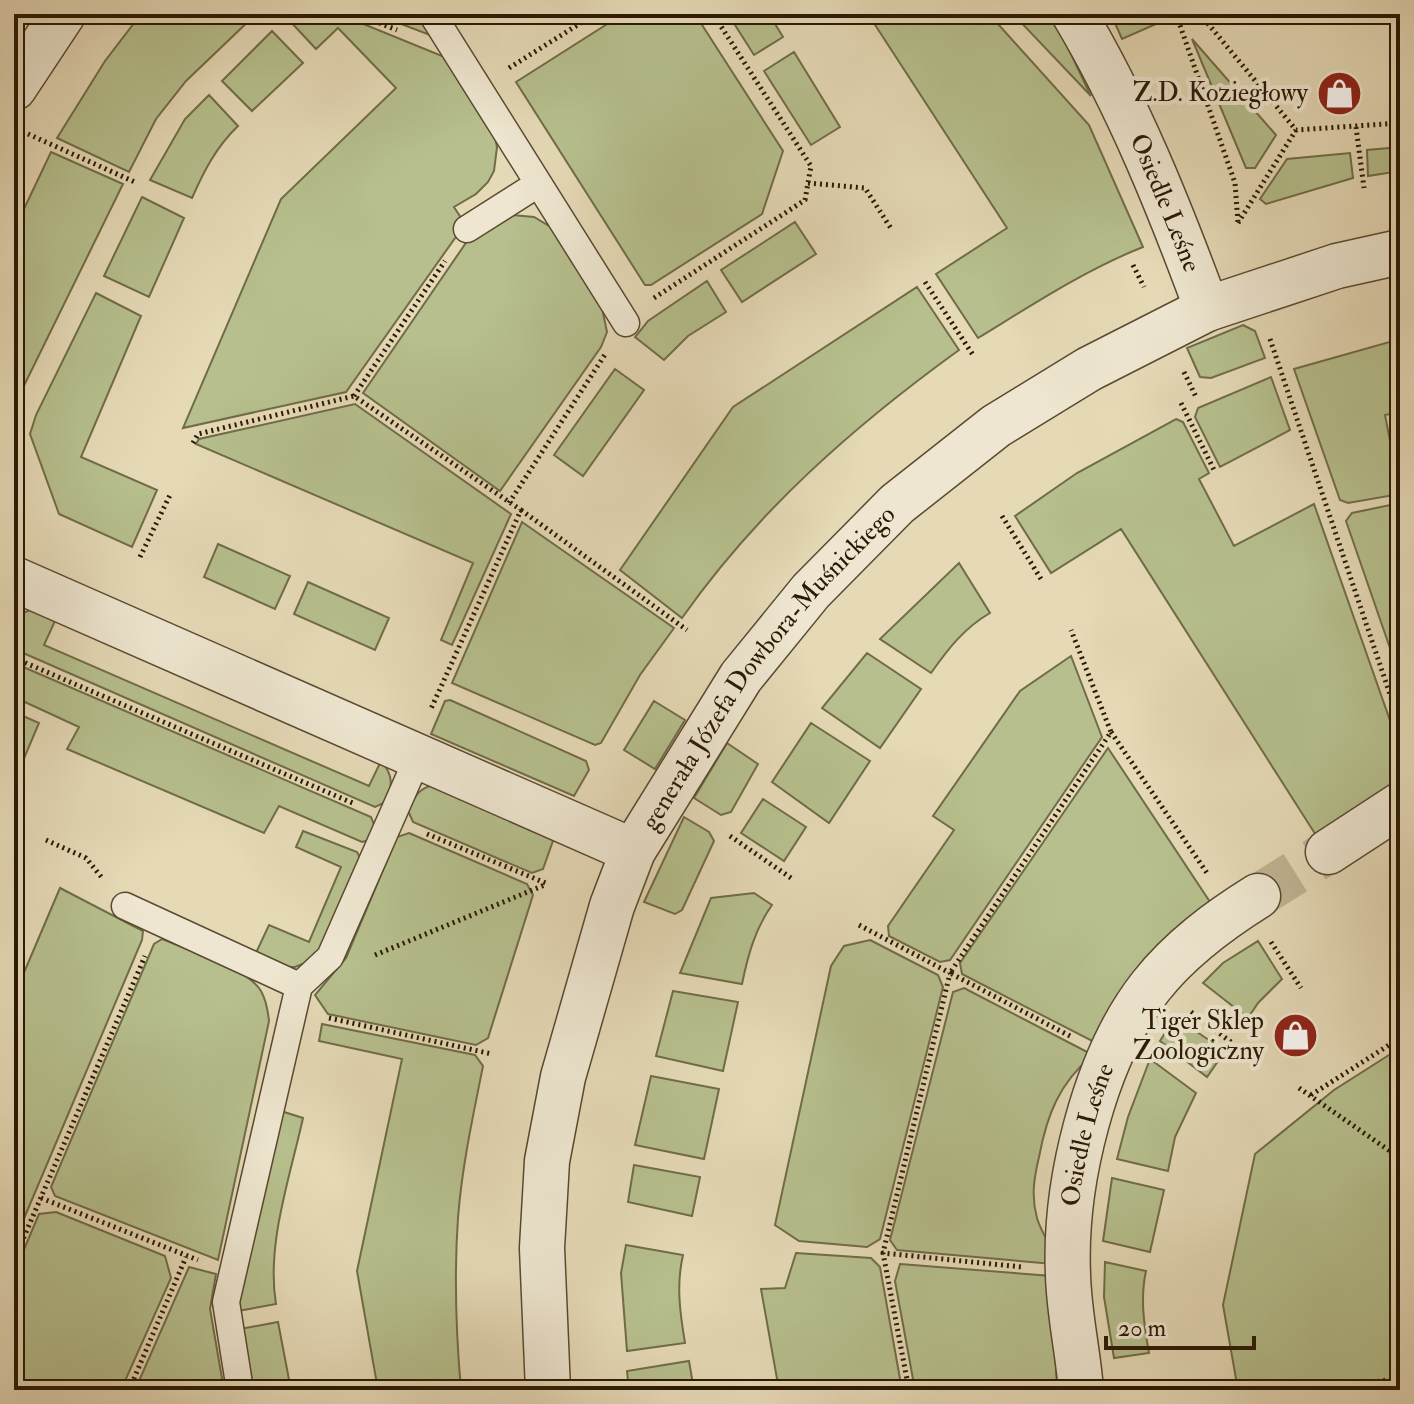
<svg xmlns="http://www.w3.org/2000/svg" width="1414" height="1404" font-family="'IM FELL Double Pica',serif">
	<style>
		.green { fill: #b6bf8d; stroke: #706c48; stroke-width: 2 }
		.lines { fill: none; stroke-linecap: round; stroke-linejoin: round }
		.minor-tunnel { stroke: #c0b392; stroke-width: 44; stroke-dasharray: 44 22; stroke-linecap: butt }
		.service-casing { stroke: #594930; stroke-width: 29 }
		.minor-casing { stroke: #594930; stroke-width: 47 }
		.path { stroke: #2a1904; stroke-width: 5; stroke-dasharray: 2 4; stroke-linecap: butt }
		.service { stroke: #eee6d0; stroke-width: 26 }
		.minor { stroke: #eee6d0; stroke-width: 44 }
		.labels { text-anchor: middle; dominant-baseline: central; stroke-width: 8; stroke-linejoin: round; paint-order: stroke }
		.poi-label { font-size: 26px; fill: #2a1904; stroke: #eee6d0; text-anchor: end }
		.street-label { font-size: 26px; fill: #2a1904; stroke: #eee6d0 }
	</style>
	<rect width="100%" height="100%" fill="#e5d9b6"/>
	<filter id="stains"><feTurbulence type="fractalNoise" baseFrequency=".0025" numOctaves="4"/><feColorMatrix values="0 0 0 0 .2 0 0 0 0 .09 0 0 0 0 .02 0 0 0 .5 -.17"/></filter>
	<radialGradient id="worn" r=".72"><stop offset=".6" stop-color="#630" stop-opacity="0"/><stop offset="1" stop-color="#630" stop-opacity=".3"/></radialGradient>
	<path class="green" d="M141,14H256L186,81L156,119L129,172L57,138L105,61Z
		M291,14H339L447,58L495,137L497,147L494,171L488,182L476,194L454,207L465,224L346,392L183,428L281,199L396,88L338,28L316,49L287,18Z
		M375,14H419L435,37Z
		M623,14H695L783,151L762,214L651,285H645L516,82Z
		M728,14H769L783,37L754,55Z
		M868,14H989L1089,125L1143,247C1085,270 1032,305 978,338L936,274L1007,228Z
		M1013,14H1052L1091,96Z
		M1111,14H1158L1156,24L1122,39Z
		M272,31L303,63L252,111L222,81Z
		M1192,39L1276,135L1255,168H1246Z
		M794,52L840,127L811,145L764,71Z
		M209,95L238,126C216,147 204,171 192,198L150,180L185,119Z
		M1400,147V171L1368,176L1367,150Z
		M51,152L123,184L14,406V230Z
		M1350,153L1353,178L1266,204L1260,199L1287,159Z
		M142,197L184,218L149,297L104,276Z
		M512,215L534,217L554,229L602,308L607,332L601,347L500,491L363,393L472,234Z
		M795,222L816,254L742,302L721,270Z
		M707,281L726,312L688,336L664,360L635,337L648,321Z
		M917,287L959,350C854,426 757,511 682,618L620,570L733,407Z
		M96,293L141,316L81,457L157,490L132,547L59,514L30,434L36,415Z
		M1243,325L1255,331L1265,358L1211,378L1200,377L1187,348Z
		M1400,339V412L1385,415L1393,456H1396L1400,494L1348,503L1340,500L1294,369Z
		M615,369L644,390L583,476L554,455Z
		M1271,377L1290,430L1220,467L1195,417L1198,408Z
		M355,404L511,514L452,645L441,640L473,563L196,444L199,439Z
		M1176,419L1183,422L1209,473L1199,479L1234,546L1314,504L1400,749V790L1319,840L1121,529L1051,573L1015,516L1077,473Z
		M14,459C26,496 28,499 14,536Z
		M1400,503V677L1346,521L1352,513Z
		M522,522L674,628L640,675L601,743L595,745L452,683Z
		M218,544L290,576L275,609L204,577Z
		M959,563L990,613C964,628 948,649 931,673L880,639Z
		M308,582L389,618L375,650L294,614Z
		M30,610L55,621L44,645L369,786L381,761C393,774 393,786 386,802L375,807L14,649V617Z
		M867,653L921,689L880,748L822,708Z
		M1071,656L1102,737L950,960L940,962L889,936L888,926L954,830L933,816L1020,691Z
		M14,663L371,817L375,827L370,840L362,842L279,806L264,833L67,749L79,727L14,697Z
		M450,700L586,761L589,770L574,796L431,734L445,701Z
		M654,701L685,720L655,769L624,750Z
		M14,712L39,723L14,782Z
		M811,723L870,761L829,823L772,782Z
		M727,743L758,764L731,812L721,815L694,798Z
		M1108,748L1214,908L1102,1046L962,974L960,963Z
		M435,785L554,838L543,869L532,873L413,822L408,811C414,797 419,787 435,785Z
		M763,799L806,827L784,861L741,833Z
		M684,817L709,832L714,841L682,910L675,914L644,902Z
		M303,831L357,852L361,859L323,949L308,962L295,967H283L255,955L269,925L309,942L341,867L296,847Z
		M409,833L527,884L533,895L488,1038L476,1045L328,1014L315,995L346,958L397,837Z
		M60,888L143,931L142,940L14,1242V996Z
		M754,893L772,905C755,929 748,955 742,984L680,973L711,898Z
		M162,939C188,950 247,967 261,991C266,1000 268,1011 269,1021L218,1260L55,1196L51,1187L154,944Z
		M870,940L938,975L943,987L880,1239L867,1247L799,1241L775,1225L831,966L844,946Z
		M1258,941L1282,979L1258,1003L1248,1018L1203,983L1223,963Z
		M964,988L1093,1055C1059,1083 1047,1115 1039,1157C1034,1178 1031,1196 1037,1218C1041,1233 1055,1249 1053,1264L897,1250L890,1240L953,992Z
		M673,991L738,1002L723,1071L656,1056Z
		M1175,1017L1225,1051L1207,1077L1160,1041Z
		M322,1024L475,1055L483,1066C473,1116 462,1166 458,1218C454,1275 456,1333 461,1390H378L357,1271L402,1059L319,1041Z
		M1400,1048V1390H1238L1223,1305L1255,1154L1334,1090Z
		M1150,1059L1196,1093L1175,1137L1168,1171L1117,1159L1128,1117Z
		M651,1076L719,1089L704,1159L635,1145Z
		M281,1111L303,1118C290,1177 266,1245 276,1304L238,1311L242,1275Z
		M634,1165L700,1177L692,1216L628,1202Z
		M1112,1178L1164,1190L1150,1252L1103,1241Z
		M56,1212L165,1256L171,1278L121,1390H14V1273L39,1214Z
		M626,1245L683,1255C676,1285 680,1313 685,1343L627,1351L621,1273Z
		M796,1253L871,1258L880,1267L902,1390H779L761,1289L785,1288Z
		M1105,1262L1146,1271C1140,1298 1144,1325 1149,1353L1114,1358L1104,1297Z
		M900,1264L1052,1276L1057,1390H915L895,1281Z
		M189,1267L216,1274L210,1309L224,1390H135Z
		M278,1322L291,1390H251L240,1329Z
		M689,1361L694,1390H629L627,1371Z"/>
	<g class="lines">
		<path class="minor-tunnel" d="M1258,896L1328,852"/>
		<defs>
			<path id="service" d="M432,14L626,323
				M467,229L538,184
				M125,906L299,986
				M240,1390L226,1302L299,986L330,957L419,755"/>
			<g id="minor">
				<path id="s1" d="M1074,14C1129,106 1170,209 1207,309"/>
				<path d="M14,88L63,14"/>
				<path d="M14,579L633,851"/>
				<path d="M1328,852L1400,805"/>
				<path id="s2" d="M548,1390L542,1248L547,1161L563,1077L612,906L633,851L741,677L811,591L897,504L996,426L1089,369L1207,309L1337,266L1400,252"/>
				<path id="s3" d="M1081,1390C1078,1351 1069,1314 1068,1275C1064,1184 1094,1058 1151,986C1180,949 1218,921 1258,896"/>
			</g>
		</defs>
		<use href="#service" class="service-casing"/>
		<use href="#minor" class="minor-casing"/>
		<path class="path" d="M357,14L397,30
			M1176,14L1235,183L1238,223
			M1200,14L1296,130L1400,123
			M509,68L595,14
			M1356,127L1364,188
			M28,134L137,183
			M808,183L865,188L892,230
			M1238,223L1296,130
			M1133,265L1144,287
			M925,282L973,355
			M654,298L805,200L811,166L713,14
			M1270,339L1400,724
			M1184,372L1196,397
			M354,396L445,261
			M1181,403L1214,470
			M193,443L198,434L354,396L521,510L430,711
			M509,503L606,353
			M521,510L687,630
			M1002,516L1041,579
			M140,557L170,495
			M14,658L355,804
			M1111,732L1207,873
			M427,834L548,884
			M730,836L791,878
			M46,840L86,858L103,879
			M859,925L950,973L883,1253
			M1271,942L1301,988
			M375,955L547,884
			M1191,1012L1231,1042
			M329,1018L492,1054
			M1070,1036L950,973L1111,732L1071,630
			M1299,1088L1400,1158
			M1311,1095L1400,1038
			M41,1198L198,1260
			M14,1260L145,956
			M129,1390L186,1257
			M909,1390L883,1253L1022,1267
			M1324,1390L1400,1378"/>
		<use href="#service" class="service"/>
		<use href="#minor" class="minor"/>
	</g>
	<defs>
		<symbol id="shop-disc" viewBox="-11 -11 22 22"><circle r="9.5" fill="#8f2418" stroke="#eee6d0"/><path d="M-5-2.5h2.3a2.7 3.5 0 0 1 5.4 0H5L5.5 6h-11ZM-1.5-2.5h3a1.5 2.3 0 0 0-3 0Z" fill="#fff"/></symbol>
	</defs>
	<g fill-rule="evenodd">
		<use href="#shop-disc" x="1314" y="68" width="51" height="51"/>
		<use href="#shop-disc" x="1270" y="1010" width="51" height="51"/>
	</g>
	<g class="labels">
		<g class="poi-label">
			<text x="1308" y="93">Z.D. Koziegłowy</text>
			<text x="1264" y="1021">Tiger Sklep<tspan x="1264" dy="30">Zoologiczny</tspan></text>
		</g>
		<g class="street-label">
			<text stroke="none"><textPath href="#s1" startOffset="210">Osiedle Leśne</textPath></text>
			<text stroke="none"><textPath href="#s2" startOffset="780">generała Józefa Dowbora-Muśnickiego</textPath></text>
			<text stroke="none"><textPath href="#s3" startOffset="258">Osiedle Leśne</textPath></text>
		</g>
	</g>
	<rect width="1414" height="1404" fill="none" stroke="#e5d9b6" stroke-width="48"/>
	<rect x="16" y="16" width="1382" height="1372" fill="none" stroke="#2a1904" stroke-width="4"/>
	<rect x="24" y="24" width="1366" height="1356" fill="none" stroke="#2a1904" stroke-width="2"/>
	<path d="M1106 1336v12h148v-12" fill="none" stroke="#2a1904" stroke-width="4"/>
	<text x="1118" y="1336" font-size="24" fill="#2a1904" stroke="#eee6d0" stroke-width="6" paint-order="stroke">20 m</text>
	<rect width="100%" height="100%" filter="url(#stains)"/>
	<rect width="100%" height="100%" fill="url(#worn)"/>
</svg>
